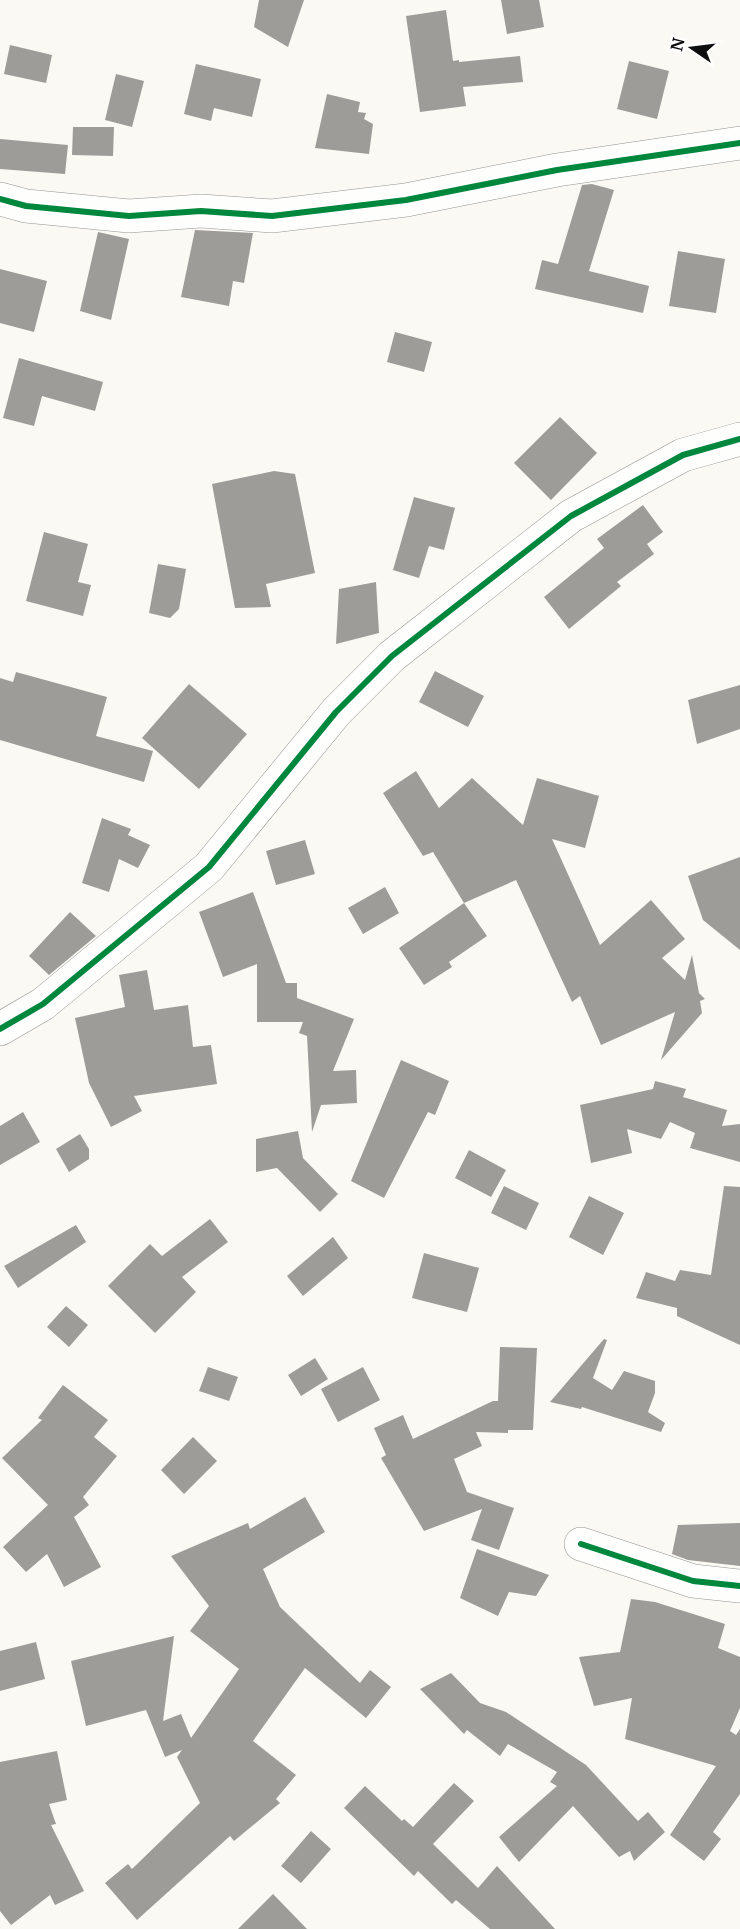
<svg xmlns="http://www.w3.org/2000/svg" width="740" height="1929" font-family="Merriweather,serif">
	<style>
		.building { fill: #9e9c98 }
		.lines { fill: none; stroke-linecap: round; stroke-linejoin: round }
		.street-casing { stroke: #949491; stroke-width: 34 }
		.street { stroke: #fefefd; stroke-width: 33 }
		.cycleway-casing { stroke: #fff; stroke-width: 10 }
		.cycleway { stroke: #00873e; stroke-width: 6 }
	</style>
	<rect width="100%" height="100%" fill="#faf9f3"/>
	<path class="building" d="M259,0H304L288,47L254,27Z
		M501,0H539L544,27L507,34Z
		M446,10L453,61L459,60V62L520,56L523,82L463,87L466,106L420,112L406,16Z
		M10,45L52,55L46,83L4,74Z
		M629,61L669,71L657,119L617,109Z
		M196,64L261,79L252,117L214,108L211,121L184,114Z
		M116,74L144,81L132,127L105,120Z
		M327,94L360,102L358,112L366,113L364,119L373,124L369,154L315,148Z
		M73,127H114L113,156L72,155Z
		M0,139L68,145L65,174L0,169Z
		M592,184L614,190L589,271L649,286L643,313L535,289L542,260L558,264L582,185Z
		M195,230L253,233L244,283L233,281L229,306L181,297Z
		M98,232L129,239L111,320L80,311Z
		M678,251L725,259L716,313L669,306Z
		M0,269L47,281L34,332L0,323Z
		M395,332L432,342L424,372L387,362Z
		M19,358L103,382L95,411L42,396L34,426L3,418Z
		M560,417L597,453L551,500L514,463Z
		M274,471L295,474L315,573L266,584L271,607L235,608L212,484Z
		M414,497L455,508L444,550L429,546L419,578L393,570Z
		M643,505L663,532L647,544L654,554L617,582L621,586L569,629L544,597L604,548L597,539Z
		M44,532L88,544L78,582L91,585L83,616L26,601Z
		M158,564L186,569L179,609L170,618L149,613Z
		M376,582L379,633L336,644L339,589Z
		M435,671L484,696L468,727L419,702Z
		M16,672L107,697L96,736L153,751L144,782L0,740V678L13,682Z
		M189,684L247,734L199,789L142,738Z
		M740,685V729L697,744L688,700Z
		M416,771L439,808L472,778L523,825L537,778L599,796L585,848L552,839L600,945L651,900L685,939L662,958L685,980L692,955L699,993L705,999L700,1001L702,1013L661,1060L675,1012L601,1045L580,996L572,1002L516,880L464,903L433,852L423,856L383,793Z
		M102,818L131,829L128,835L150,845L138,868L119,859L109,892L82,883Z
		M305,840L315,874L276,885L266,851Z
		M740,857V950L703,920L688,876Z
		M385,887L399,913L363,934L348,908Z
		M253,892L286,983H297V998L354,1019L333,1071L356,1070L357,1103L321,1105L312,1132L307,1036L299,1033L303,1022H257V964L223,977L199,912Z
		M464,903L487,936L449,962L452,967L424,985L399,948Z
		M70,912L96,936L49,975L29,956Z
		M147,970L154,1010L188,1005L193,1047L211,1045L217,1084L134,1096L142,1111L111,1127L89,1083L75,1018L125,1007L119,975Z
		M401,1060L449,1081L435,1115L428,1112L384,1198L351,1181Z
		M655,1081L686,1089L683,1097L727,1110L722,1126L740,1124V1162L690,1148L695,1133L670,1122L661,1139L627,1129L632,1153L591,1163L580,1105L653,1089Z
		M23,1112L40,1142L0,1165V1126Z
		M298,1131L303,1158L338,1194L320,1212L277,1168L256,1172V1139Z
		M80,1134L89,1149V1159L69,1172L56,1149Z
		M469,1150L506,1170L491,1197L455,1178Z
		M504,1186L539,1203L526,1230L491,1213Z
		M724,1186L740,1187V1345L677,1316V1308L636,1298L646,1272L675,1281L680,1270L711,1275Z
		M589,1196L624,1213L603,1255L569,1237Z
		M210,1219L228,1242L182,1277L196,1292L155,1333L108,1286L150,1244L162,1256Z
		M76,1225L86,1242L18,1288L4,1266Z
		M333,1237L348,1258L303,1296L287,1276Z
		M424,1253L479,1268L467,1312L412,1298Z
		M66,1306L88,1325L69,1347L47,1327Z
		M604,1339L607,1340L593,1378L612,1390L624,1371L655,1381V1393L648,1412L665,1423L661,1432L582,1407L581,1409L550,1402Z
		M500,1347L537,1348L533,1430H508V1433L476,1432L482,1446L454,1459L467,1492L514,1508L499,1550L471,1540L482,1509L424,1531L381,1458L386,1455L374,1428L403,1415L413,1439L493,1401H498Z
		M315,1358L328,1379L301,1396L288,1375Z
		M208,1367L238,1377L229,1401L199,1391Z
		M363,1367L380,1400L338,1422L321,1389Z
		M63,1385L108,1420L94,1437L117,1456L83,1497L89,1505L74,1517L101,1567L64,1587L47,1554L26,1572L3,1547L48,1505L2,1458L42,1420L38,1418Z
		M193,1437L217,1461L184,1494L161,1470Z
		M305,1497L325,1532L263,1569L280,1607L360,1683L370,1670L391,1687L366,1718L305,1668L253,1741L296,1775L276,1799L280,1803L234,1841L230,1836L137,1920L105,1883L128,1864L132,1869L200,1803L177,1757L182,1750L165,1757L146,1710L86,1726L71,1661L174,1636L163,1721L181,1714L191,1738L239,1669L190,1631L209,1606L171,1556L248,1523L250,1529Z
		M740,1523V1566L688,1560L672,1554L678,1525Z
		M477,1549L549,1575L536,1596L509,1592L498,1616L460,1598Z
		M631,1599L655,1602L725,1624L718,1648L740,1657V1708L730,1731L736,1735L740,1729V1794L713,1832L721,1839L704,1861L670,1835L716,1766L625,1739L632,1698L594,1706L579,1657L620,1652Z
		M36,1642L45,1679L0,1691V1651Z
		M451,1673L480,1703L506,1712L586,1765L638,1821L648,1812L665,1832L634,1861L630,1851L619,1857L573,1806L519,1862L499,1837L557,1786L550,1782L557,1772L508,1744L500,1756L467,1730L464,1734L420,1689Z
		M57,1751L67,1800L49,1804L56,1824L51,1825L84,1891L55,1905L50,1895L11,1925L0,1911V1762Z
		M454,1783L474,1801L433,1844L478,1888L497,1866L555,1929H490L456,1900L452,1904L418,1871L414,1876L344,1808L365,1786L402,1821L404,1819L413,1827Z
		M311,1831L331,1849L301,1883L281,1866Z
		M273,1894L307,1929H238Z"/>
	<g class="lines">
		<defs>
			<path id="street" d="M0,199L26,206L129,216L201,211L272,216L406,200L557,170L740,143
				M0,1029L43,1004L209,867L336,712L392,656L571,516L683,455L740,439
				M581,1544L693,1581L740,1586"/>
		</defs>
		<use href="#street" class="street-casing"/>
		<use href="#street" class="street"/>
		<defs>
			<path id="cycleway" d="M0,199L26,206L129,216L201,211L272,216L406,200L557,170L740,143
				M0,1029L43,1004L209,867L336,712L392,656L571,516L683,455L740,439
				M581,1544L693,1581L740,1586"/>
		</defs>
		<use href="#cycleway" class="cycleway-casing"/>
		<use href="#cycleway" class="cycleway"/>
	</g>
	<g transform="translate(692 48) rotate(284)" stroke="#ffffff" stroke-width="4.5" paint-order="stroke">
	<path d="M0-4.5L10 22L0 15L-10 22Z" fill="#0e0e0e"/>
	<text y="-9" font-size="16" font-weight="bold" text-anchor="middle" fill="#0e0e0e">N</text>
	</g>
</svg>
